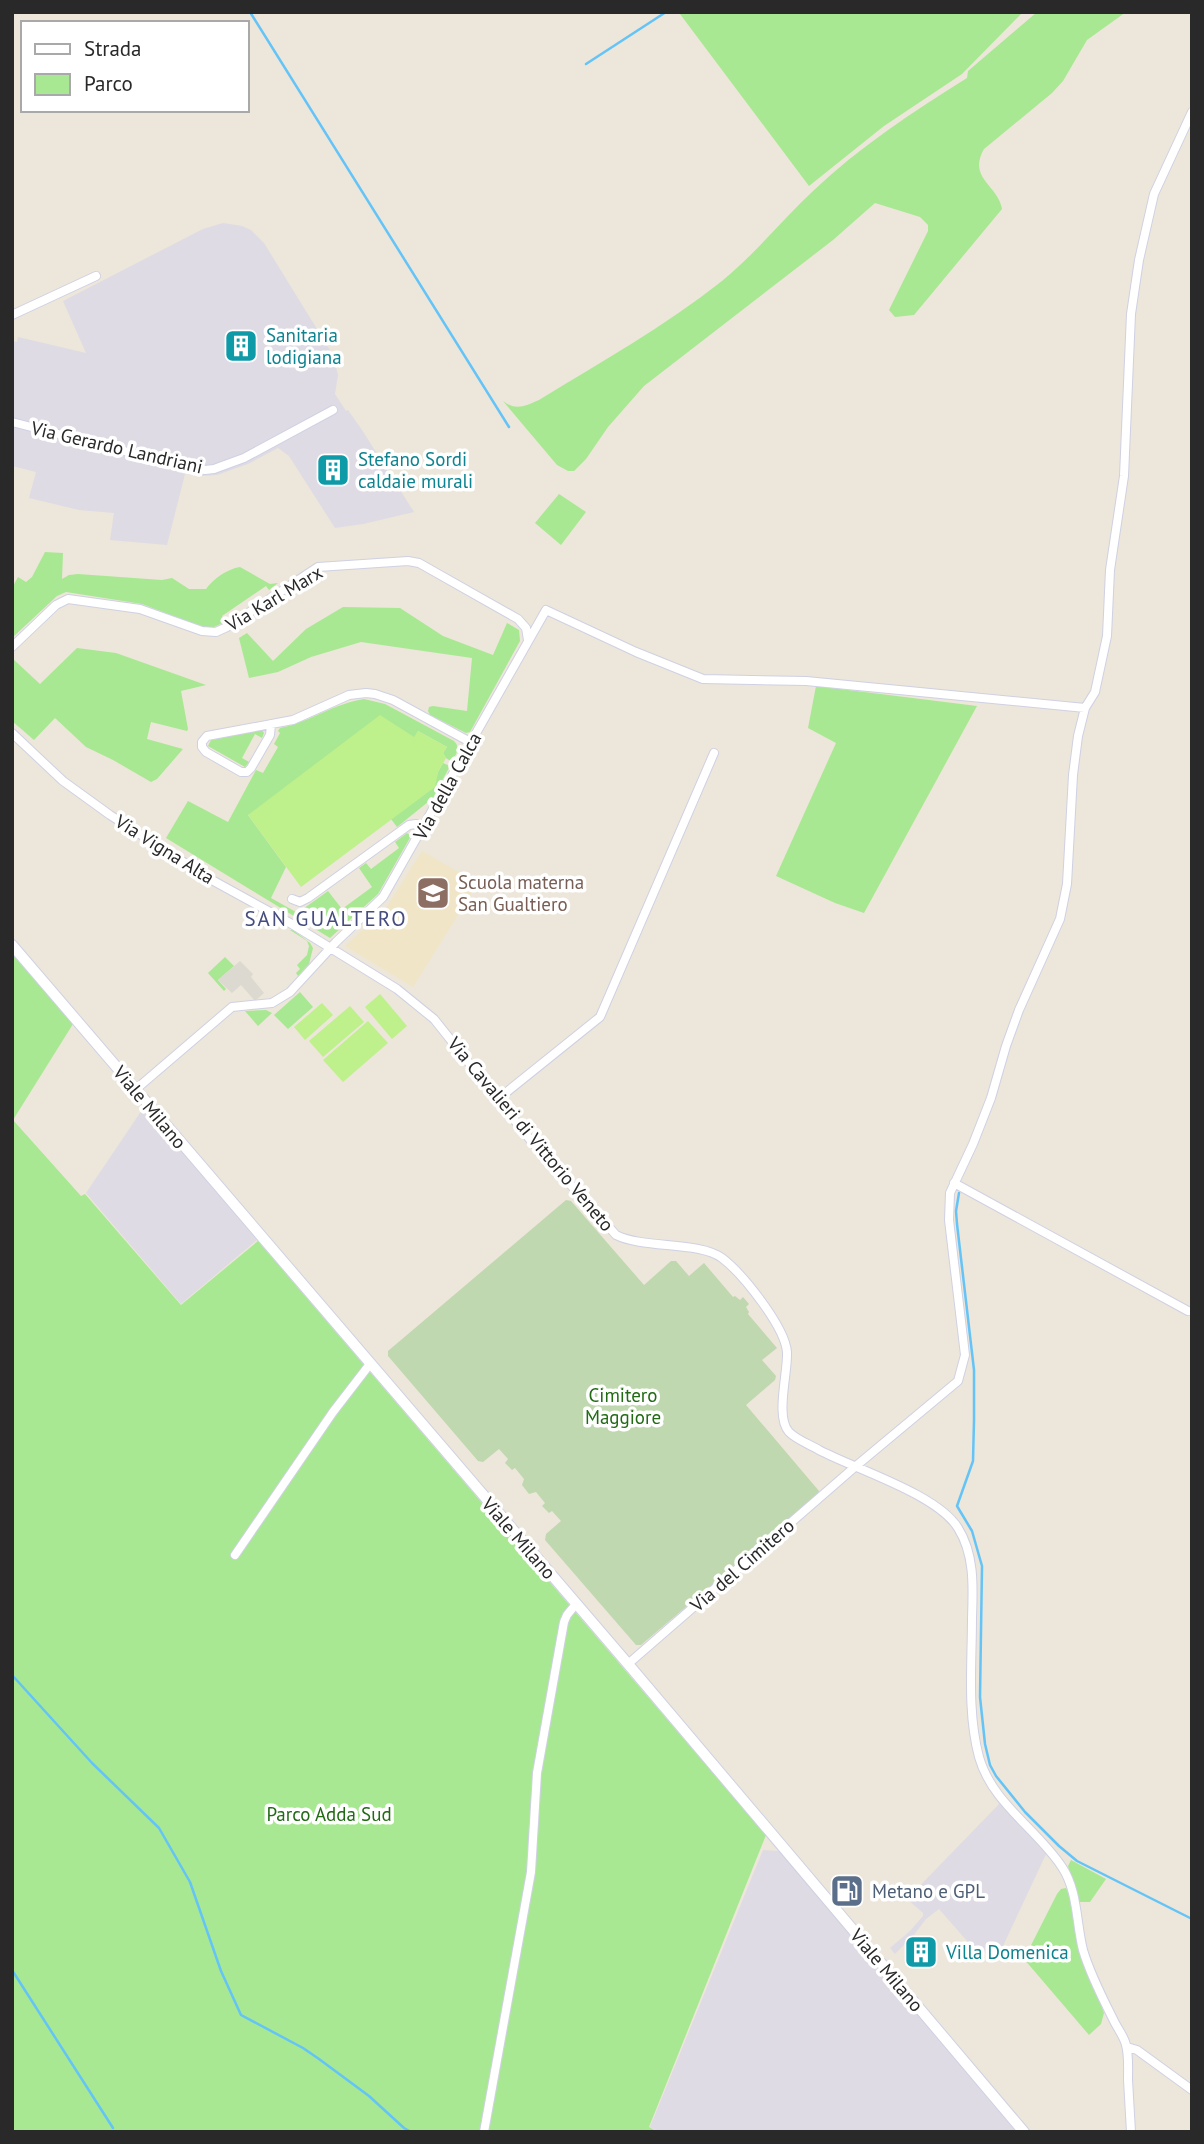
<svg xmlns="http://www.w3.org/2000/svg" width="1204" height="2144" font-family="'PT Sans',sans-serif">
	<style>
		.industrial { fill: #dedbe4 }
		.education { fill: #f0e6c7 }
		.green { fill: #a8e892 }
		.cemetery { fill: #c0d8af }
		.pitch { fill: #bef08c }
		.plaza { fill: #dcd9d1 }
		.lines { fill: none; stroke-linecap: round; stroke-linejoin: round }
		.stream { stroke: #64c4f7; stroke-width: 2.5 }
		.minor-casing { stroke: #cfd1e3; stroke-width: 10 }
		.tertiary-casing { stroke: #cfd1e3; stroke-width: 12 }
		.minor { stroke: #fff; stroke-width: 8 }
		.tertiary { stroke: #fff; stroke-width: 10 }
		.labels { text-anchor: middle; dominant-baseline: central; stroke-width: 7; stroke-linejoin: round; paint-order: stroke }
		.culture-label { font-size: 19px; fill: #0d838f; stroke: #fff; text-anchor: start }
		.street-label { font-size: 19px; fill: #292929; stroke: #fff }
		.education-label { font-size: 19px; fill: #785e54; stroke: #fff; text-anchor: start }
		.park-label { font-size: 19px; fill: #206b14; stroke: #fff }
		.service-label { font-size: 19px; fill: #4e5e75; stroke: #fff; text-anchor: start }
		.neighbourhood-label { font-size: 21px; letter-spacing: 2px; fill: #464c7d; stroke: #fff }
	</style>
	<rect width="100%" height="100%" fill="#ede6da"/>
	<path class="industrial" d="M223,223L242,226L251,230L264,243L333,355L338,375L335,394L346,411L348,410L362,430L414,512L363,524L335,528L289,456L278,448L248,464L217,475L201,476L185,474L167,545L110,540L114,513L79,510L29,498L36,472L12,466V341L17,342L18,337L86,353L63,301L203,229Z
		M144,1107L257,1240L181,1304L86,1193Z
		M1003,1800L1048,1850L995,1963L978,1945L975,1950L939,1909L926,1919L913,1936L895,1954L890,1948L910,1931L923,1916V1913L907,1899Z
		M763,1850L793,1852L1022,2132H659L650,2127Z"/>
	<path class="education" d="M422,851L478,883L413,987L345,946L384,911Z"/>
	<path class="green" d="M682,12H1023L962,74L884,126L809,186L680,14Z
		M1037,12H1126L1087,40L1063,81L1052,93L984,149C967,178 999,186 1002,209L914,315L895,317L889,310L928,231V225L920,217L875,203L833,240L644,386L608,427L586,459L574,471H568L557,465L503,401C516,411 525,406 539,400C601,362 665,326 722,281C755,254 782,220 813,191C859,147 913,112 967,78L968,71Z
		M559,494L586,512L561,545L535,523Z
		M45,552L63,553L62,579L69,575L78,574L162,580L172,578L189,589H206C213,579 227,569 240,567L270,584L278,583L269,590L266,586L222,616L225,622L214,627H202L142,604L66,592L57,596L12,638V588L18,577L26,582L32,577Z
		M343,607L400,608L443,636L493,655L507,623L519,630L520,641L470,732L466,733L430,715L428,711L429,707L433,706L467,711L472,658L361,642L311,657L278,672L249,678L239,638L247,633L273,661L306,629Z
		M77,648L116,653L206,685L181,691L188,729L187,731L151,722L147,739L183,749L157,779L151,782L113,760L86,747L55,718L34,740L12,721V658L40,684Z
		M816,686L977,706L864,913L835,903L776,876L836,743L808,728Z
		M364,699L385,704L454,741C461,748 456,754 452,762L446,758L443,753L447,747L418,731L415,738L248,815L286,867L271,898L296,912L303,909L328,891L342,909L372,887L359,868L366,863L371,869L399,848L395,842L407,833L411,836L378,894L330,938L166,838L188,801L228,822L256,770L263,773L278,747L274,744L280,733L278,731L280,728C310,722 335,703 364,699Z
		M262,730L264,733L262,738L255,734L242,758L249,762L245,767L208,746L211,740Z
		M443,763L450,766L433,798L397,827L391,819L434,787L438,772Z
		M290,930H293L310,943L313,948L309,964L298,976L296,973L300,969L297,965L307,955L309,946L307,941Z
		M12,953L73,1024L13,1120L81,1196L85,1194L181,1305L258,1241L766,1835L649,2127L658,2132H12Z
		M225,957L234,966L218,980L226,989L224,991L208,973Z
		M300,992L313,1007L288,1029L274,1015Z
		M266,1010L272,1013L258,1026L245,1011Z
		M1071,1860L1106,1879L1090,1902H1078L1068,1866Z
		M1066,1888L1069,1895L1078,1945L1104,2013L1101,2024L1089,2035L1024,1959L1057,1894L1061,1889Z"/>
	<path class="cemetery" d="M566,1200L571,1201L644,1285L671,1261H676L689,1276L704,1263L733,1297L735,1296L740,1300L743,1297L749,1304L746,1307L749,1312L748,1314L777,1348L762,1360L776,1376L775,1380L746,1405L819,1491L818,1495L641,1645H636L545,1540L546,1534L561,1521L552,1511L549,1513L542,1506L545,1503L536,1492L529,1494L522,1485L524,1479L515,1468L512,1470L505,1463L508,1459L499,1449L483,1462L478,1461L388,1356V1351Z"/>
	<path class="pitch" d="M380,715L414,737L418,731L447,747L443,753L446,758L438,772L435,787L301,887L248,815Z
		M380,994L407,1026L392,1039L365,1007Z
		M322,1003L333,1015L305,1040L294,1027Z
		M350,1006L364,1022L323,1057L309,1041Z
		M368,1021L388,1043L343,1082L323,1060Z"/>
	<path class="plaza" d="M240,961L253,974L251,977L264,993L255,1001L241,985L232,993L218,980Z"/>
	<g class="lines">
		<path class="stream" d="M250,12L509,427
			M586,64L666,12
			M959,1193L956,1211L957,1224L974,1370V1420L973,1461L957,1506L972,1531L982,1566L980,1697L985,1744L990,1765L996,1776L1025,1812L1059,1846L1077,1861L1192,1919
			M12,1675L92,1763L159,1828L190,1882L221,1971L241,2015L303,2048L319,2059L369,2096L404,2128L411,2132
			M12,1970L113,2128"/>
		<defs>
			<path id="minor" d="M12,315L96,276
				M12,422L186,467L205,470L214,469L244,458L333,410
				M12,647L56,605L68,599L140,609L202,631L216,632L227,627L318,567L408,561L419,563L518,619L526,628L528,640
				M271,724L270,735L251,768L247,772H241L206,752L202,747V742L207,736L293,720L349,695L366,693L375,694L393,700L472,743
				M12,733L63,781L110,815L210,879L290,923L397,989L434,1019L532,1142L616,1235C644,1249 699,1241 722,1258C743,1274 785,1327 787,1352C788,1373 775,1417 789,1432C797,1440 809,1444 819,1450C855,1469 937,1494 958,1528C975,1555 973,1588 972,1618C972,1664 967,1712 979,1757C992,1803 1037,1829 1062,1867C1078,1891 1076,1923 1083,1950C1090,1974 1102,1997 1113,2019C1117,2028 1124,2036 1126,2045C1129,2056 1128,2068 1128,2080C1129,2097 1130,2114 1131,2132
				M292,899L300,902L308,898L409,825L416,824L424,827
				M135,1090L232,1007L272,1003L290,992L336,942L383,897L546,610L636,652L703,679L806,681L1085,708L1095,692L1107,636L1110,570L1124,476L1131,314L1139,260L1154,194L1192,112
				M498,1099L600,1017L714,753
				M954,1183L1188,1311
				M235,1555L333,1412L370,1364
				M628,1664L856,1466L958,1381L965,1355L949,1220L950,1193L973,1144L991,1098L1006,1046L1019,1010L1060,919L1067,884L1073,775L1078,736L1085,708
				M1127,2047L1137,2050L1192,2090
				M484,2132L531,1872L537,1773L564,1622L567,1615L576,1604"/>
			<path id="tertiary" d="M12,945L628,1664L1024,2132"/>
		</defs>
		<use href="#minor" class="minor-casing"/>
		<use href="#tertiary" class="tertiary-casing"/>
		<use href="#minor" class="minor"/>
		<use href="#tertiary" class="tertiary"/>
	</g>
	<defs>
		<symbol id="building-square" viewBox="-11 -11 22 22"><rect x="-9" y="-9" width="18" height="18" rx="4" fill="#0f9aa8" stroke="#fff"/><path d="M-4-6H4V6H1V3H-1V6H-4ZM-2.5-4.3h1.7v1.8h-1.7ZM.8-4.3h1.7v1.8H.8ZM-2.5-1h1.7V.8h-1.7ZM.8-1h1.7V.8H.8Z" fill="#fff"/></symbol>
		<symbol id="school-square" viewBox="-11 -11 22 22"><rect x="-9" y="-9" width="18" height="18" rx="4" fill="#8d6e63" stroke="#fff"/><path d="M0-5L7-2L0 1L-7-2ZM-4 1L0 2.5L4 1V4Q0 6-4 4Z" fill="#fff"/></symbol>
		<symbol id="fuel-square" viewBox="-11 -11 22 22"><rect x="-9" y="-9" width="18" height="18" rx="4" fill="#5c6f8a" stroke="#fff"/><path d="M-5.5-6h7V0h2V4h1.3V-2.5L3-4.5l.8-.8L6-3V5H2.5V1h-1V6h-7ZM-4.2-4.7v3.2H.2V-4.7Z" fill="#fff"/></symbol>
	</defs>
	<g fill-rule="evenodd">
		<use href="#building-square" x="222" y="327" width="38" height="38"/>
		<use href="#building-square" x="314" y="451" width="38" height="38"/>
		<use href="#school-square" x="414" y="874" width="38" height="38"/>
		<use href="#fuel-square" x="828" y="1872" width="38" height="38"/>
		<use href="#building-square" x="902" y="1933" width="38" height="38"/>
	</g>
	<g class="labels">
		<g class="culture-label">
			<text x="266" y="335">Sanitaria<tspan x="266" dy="22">lodigiana</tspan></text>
			<text x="358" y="459">Stefano Sordi<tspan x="358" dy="22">caldaie murali</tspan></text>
			<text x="946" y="1952">Villa Domenica</text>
		</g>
		<g class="street-label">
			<text transform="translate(117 447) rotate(13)">Via Gerardo Landriani</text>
			<text transform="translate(274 598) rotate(-31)">Via Karl Marx</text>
			<text transform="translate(447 786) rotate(-61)">Via della Calca</text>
			<text transform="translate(165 849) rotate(32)">Via Vigna Alta</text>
			<text transform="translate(150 1107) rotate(50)">Viale Milano</text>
			<text transform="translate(531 1134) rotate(50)">Via Cavalieri di Vittorio Veneto</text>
			<text transform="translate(519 1538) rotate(49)">Viale Milano</text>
			<text transform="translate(742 1565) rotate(-41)">Via del Cimitero</text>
			<text transform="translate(887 1970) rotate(50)">Viale Milano</text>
		</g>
		<g class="education-label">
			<text x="458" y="882">Scuola materna<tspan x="458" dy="22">San Gualtiero</tspan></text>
		</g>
		<g class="park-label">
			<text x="623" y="1395">Cimitero<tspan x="623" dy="22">Maggiore</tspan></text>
			<text x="329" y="1814">Parco Adda Sud</text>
		</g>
		<g class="service-label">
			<text x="872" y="1891">Metano e GPL</text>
		</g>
		<g class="neighbourhood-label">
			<text x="326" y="918">SAN GUALTERO</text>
		</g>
	</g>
	<rect width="1204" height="2144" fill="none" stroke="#292929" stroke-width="28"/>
	<rect x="21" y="21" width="228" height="91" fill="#ffffff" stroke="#a9a9a9" stroke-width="2"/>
	<rect x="35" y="44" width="35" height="10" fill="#ffffff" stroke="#a9a9a9" stroke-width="2"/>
	<text x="84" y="56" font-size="21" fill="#292929">Strada</text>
	<rect x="35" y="74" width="35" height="21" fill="#a8e892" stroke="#a9a9a9" stroke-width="2"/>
	<text x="84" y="91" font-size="21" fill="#292929">Parco</text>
</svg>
